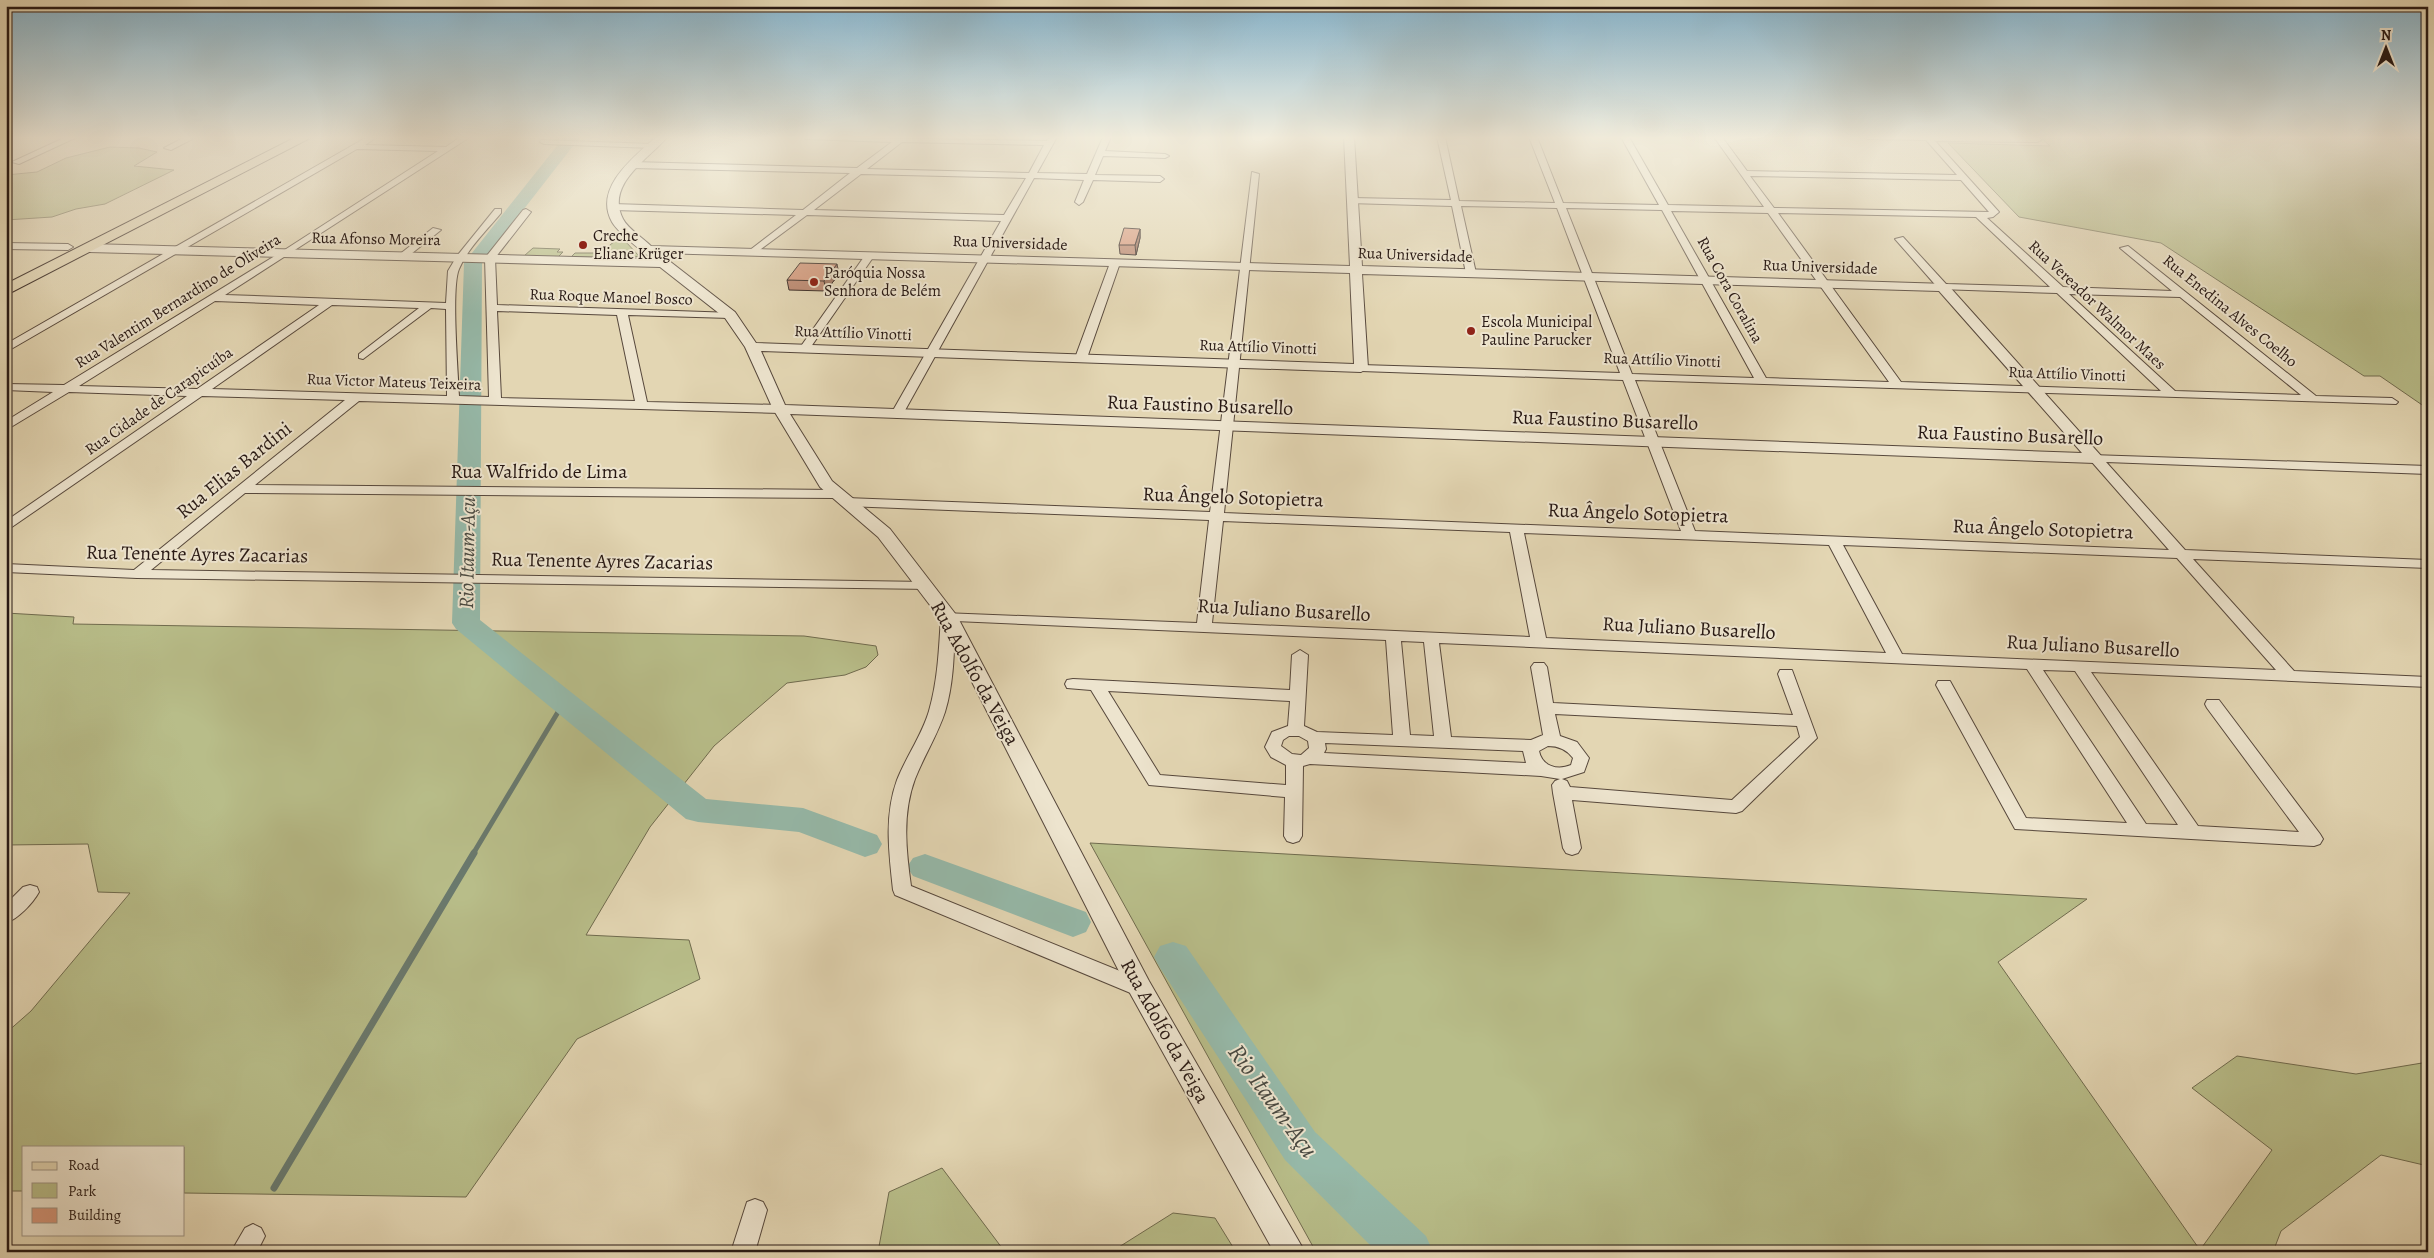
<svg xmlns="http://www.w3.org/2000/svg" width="2434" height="1258" font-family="Alegreya,serif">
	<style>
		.green { fill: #b8bd89; stroke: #706b4e }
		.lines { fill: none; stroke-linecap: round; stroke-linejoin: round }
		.stream-far1 { stroke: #6a796d; stroke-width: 5 }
		.stream { stroke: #6a796d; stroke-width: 7 }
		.river { fill: #96b9a9; fill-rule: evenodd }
		.minor-casing { stroke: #57483c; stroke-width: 2 }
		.tertiary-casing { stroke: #57483c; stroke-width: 2 }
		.primary-casing { stroke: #281914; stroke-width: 2 }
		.minor { fill: #ede4ce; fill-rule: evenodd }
		.tertiary { fill: #ede4ce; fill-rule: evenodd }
		.primary { fill: #e3d6b3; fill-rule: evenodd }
		.wall { fill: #b88169; stroke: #281914 }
		.shaded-wall { fill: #966955; stroke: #281914 }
		.building { fill: #d6967a; stroke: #281914 }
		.poi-dot { fill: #8f2418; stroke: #ede4ce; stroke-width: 2 }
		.labels { text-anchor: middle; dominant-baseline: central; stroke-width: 4; stroke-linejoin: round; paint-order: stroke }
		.far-poi-label { font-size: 16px; fill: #281914; stroke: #ede4ce; text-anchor: start }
		.far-street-label { font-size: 16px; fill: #281914; stroke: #ede4ce }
		.street-label { font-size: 20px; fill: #281914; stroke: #ede4ce }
		.water-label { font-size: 21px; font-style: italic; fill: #494941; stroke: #ede4ce }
		.near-water-label { font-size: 25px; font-style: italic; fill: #494941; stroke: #ede4ce }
	</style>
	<rect width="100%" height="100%" fill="#e3d6b3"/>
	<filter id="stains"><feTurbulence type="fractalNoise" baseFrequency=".004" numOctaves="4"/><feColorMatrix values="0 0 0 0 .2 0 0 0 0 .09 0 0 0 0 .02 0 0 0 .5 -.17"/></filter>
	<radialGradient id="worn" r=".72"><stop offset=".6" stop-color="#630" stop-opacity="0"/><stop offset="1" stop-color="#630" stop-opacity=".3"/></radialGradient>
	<path class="green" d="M2040,137H2428V409L2380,376H2364L2161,243L2019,217L1948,143L2050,146Z
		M110,147L139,148L157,152L134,166L174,170L105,204L76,209L52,217L6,220V175L37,172L66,158Z
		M615,241H625L639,256L630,258L571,257L575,253H600Z
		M533,248L560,249L557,252H563L558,257L524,256Z
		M6,613L74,617L73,624L804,636L876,646L878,655L866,667L845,675L787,683L714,746L650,827L586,935L689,940L700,979L577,1039L466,1197L184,1193V1147H24V1191H6V1033L31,1011L130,893L98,892L88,844L6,845Z
		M1090,843L2087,899L1998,962L2200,1250L2272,1150L2192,1088L2237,1056L2356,1074L2428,1062V1110H2426L2428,1114V1166L2381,1155L2281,1231L2273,1252H1316Z
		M942,1168L1005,1252H878L889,1192Z
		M1173,1213L1215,1218L1236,1252H1111Z"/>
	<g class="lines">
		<path class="stream-far1" d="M473,854L564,702"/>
		<path class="stream" d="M274,1188L474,853"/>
		<path class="river" d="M564,137H580L482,263L480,620L706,799L803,808L877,835L882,844L877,853L865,857L799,832L698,822L686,819L456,629L452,623L464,263Z
			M925,854L1086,912L1091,922L1086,932L1073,937L913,876L907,867L913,858Z
			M1173,942L1186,946L1315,1132L1426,1236L1433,1252H1377L1285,1160L1160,968L1154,957L1160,946Z"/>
		<defs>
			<path id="minor" d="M66,137H77L19,164L12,162Z
				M185,137H196L171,150L164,148Z
				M367,137H377L365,145L446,147L460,137H470L225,295L446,303L448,271L457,256L495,209H501V213C487,230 468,248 459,269C451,287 458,372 459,396L489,397L485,258L523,210L526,209L531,212L495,258L497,305L734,313L735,315L730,318L628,315L647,402L780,405L786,409L780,413L359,401L255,485L835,490L842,494L835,498L245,493L151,570L926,582L931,583L933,586L931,589L137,578L6,572V564L134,570L345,400L202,396L6,531V521L187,396L69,392L6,430V421L53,392L6,390V384L64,385L283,251L438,151L357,149L6,352V344ZM215,301L319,305L197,389L79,386ZM332,305L419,308L359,354V358L363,359L431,308L446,309L447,396L212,389ZM497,311L617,315L635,401L501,398Z
				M802,137L1047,141L1049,137H1057L1037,173L1087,174L1103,137H1111L1105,151L1165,154L1169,156L1165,158L1103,156L1095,175L1160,176L1164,179L1160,182L1093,180L1083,202L1079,205L1075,202L1084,180L1034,178L903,414L897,418L891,414L1001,221L807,215L753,255L748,252L750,250L796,215L613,210L609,207L613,204L803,210L850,173L632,168L628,165L632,162L857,168L892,142L806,139ZM902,142L1044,145L1029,173L867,169ZM861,174L1026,178L1004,215L814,210Z
				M1437,137H1445L1459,201L1555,203L1529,137H1537L1563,203L1659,205L1621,137H1629L1668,205L1764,207L1714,137H1722L1747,171L1957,175L1926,140L1868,139L1864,137L2040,138L2041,140L2037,142L1935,141L1999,212L1993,217L1987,218L2063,287L2172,291L2120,248L2128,246L2316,396L2392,398L2398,402L2396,404L1635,380L1695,531L2169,550L2091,461L2089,458L2091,455L2428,466V474L2106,462L2185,550L2428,560V568L2193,559L2294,671L2428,677V687L2091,672L2198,826L2299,832L2207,708L2205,704L2207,700H2219L2320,834L2323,839L2320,844L2314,846L2015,829L1936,685L1938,681H1950L2026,818L2127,823L2027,669L1439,643L1451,737L1531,740L1543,735L1531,667L1534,663H1544L1547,667L1553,703L1793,715L1778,674L1780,670H1792L1817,738L1742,811L1736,813L1572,800L1581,848L1578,853L1572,855L1566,853L1563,848L1553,793L1552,785L1555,781L1560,779L1541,776L1310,764L1303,766L1302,836L1299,841L1293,843L1287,841L1284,836L1285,797L1149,785L1091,690L1067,688L1065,684L1067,680L1073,679L1290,690L1292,655L1300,650L1308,655L1304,726L1317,732L1393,735L1386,640L955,621C954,651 954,683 945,712C937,736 924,756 915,779C902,814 906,850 911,886L1147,982L1150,988L1147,994L1140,996L1133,994L895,895L893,890C889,853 884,816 897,780C906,757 922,735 929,711C938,680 939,648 941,616L943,613L1197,623L1209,520L846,506L839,502L846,498L1210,512L1252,172L1259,174L1224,513L1681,531L1623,380L1361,371L1355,368L1361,365L1620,373L1557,208L1461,206L1476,273L1471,276L1466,273L1452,206L1349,203V199L1352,198L1451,200ZM1750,176L1961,180L1989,212L1774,208ZM1566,208L1662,210L1754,378L1632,374ZM1671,211L1768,213L1889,382L1766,378ZM1778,213L1976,217L2050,287L1946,284L1903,237L1895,239L1939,289L2057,293L2161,391L1901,382ZM2069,294L2180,297L2301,395L2175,391ZM1223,521L1510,532L1530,637L1212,623ZM1524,533L1829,545L1886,653L1546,638ZM1843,545L2177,558L2276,670L1902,654ZM1401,641L1424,642L1434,736L1410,735ZM2043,670L2075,671L2178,825L2146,824ZM1108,691L1290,701L1288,726L1272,732L1265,747L1271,757L1286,765V785L1160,775ZM1555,714L1797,726L1800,737L1732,800L1570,787L1567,781L1562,779L1584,772L1589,758L1577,742L1560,736ZM1289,736H1299L1308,741L1309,748L1301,755L1292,754L1281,746L1283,740ZM1325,743L1523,751L1526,763L1324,753L1326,749ZM1548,746C1558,746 1566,749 1573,758L1571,765C1557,771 1542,766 1539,751Z
				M541,140L653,144L657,146L653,148L544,144L540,142Z
				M433,228L441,230L406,258H400V254Z
				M6,243L68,244L73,247L68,250L6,249Z
				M866,254L874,256L808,351H800L799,349Z
				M1115,260L1120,263L1087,358L1081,361L1077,360L1075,358L1110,263Z
				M30,885L37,887L39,892C33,903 18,919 6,923V904L23,887Z
				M755,1199L763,1202L767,1210L755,1252H731L747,1202Z
				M253,1224L261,1228L265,1236L257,1252H231L245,1228Z"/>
			<path id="tertiary" d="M656,137H667C649,159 605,184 623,219C628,229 643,238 651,246L1350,266L1344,137H1354L1362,266L1947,284L2103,458L2095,463L790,414L832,481L890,529L957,616L1149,981L1305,1252H1274L1131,995L939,617L878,537L820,487L773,409L745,347L725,318L660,267L89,252L83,248L89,244L652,259C641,250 619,234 612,222C593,188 634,157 656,137ZM659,253L1350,273L1354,364L756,343L735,312ZM1362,274L1939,291L2082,453L785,405L761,351L1361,372L1368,368Z"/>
			<path id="primary" d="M296,137H312L6,295V284Z"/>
		</defs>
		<use href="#minor" class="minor-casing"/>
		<use href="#tertiary" class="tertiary-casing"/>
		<use href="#primary" class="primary-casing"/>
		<use href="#minor" class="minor"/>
		<use href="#tertiary" class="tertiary"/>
		<use href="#primary" class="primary"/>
	</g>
	<path class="wall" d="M1140,229V238L1136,255L1120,254L1119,245Z
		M839,274L826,291L789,290L787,280Z"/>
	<path class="shaded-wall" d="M1140,229V238L1136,255L1135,245Z
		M837,264L839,274L826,291L824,281Z"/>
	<path class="building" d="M1124,228L1140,229L1135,245H1119Z
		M800,263L837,264L824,281L787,280Z"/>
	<linearGradient id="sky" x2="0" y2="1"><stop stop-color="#87b6cf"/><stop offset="0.44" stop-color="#f2eddd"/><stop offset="1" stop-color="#f2eddd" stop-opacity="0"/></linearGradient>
	<rect width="2434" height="313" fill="url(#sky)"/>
	<g class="poi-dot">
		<circle cx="583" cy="245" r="5"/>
		<circle cx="814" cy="282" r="5"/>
		<circle cx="1471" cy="331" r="5"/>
	</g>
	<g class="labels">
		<g class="far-poi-label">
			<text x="593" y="236">Creche<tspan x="593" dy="18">Eliane Krüger</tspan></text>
			<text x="824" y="273">Paróquia Nossa<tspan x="824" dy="18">Senhora de Belém</tspan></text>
			<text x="1481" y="322">Escola Municipal<tspan x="1481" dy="18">Pauline Parucker</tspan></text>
		</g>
		<g class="far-street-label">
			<text transform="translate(376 239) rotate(1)">Rua Afonso Moreira</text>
			<text transform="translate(1010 243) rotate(2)">Rua Universidade</text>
			<text transform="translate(1415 255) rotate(2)">Rua Universidade</text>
			<text transform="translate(1820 267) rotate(2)">Rua Universidade</text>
			<text transform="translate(1730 290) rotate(61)">Rua Cora Coralina</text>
			<text transform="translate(611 297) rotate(2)">Rua Roque Manoel Bosco</text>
			<text transform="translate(178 301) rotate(-32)">Rua Valentim Bernardino de Oliveira</text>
			<text transform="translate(2097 305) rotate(43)">Rua Vereador Walmor Maes</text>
			<text transform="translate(2230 311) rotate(39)">Rua Enedina Alves Coelho</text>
			<text transform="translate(853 333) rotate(2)">Rua Attílio Vinotti</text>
			<text transform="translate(1258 347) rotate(2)">Rua Attílio Vinotti</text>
			<text transform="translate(1662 360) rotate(2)">Rua Attílio Vinotti</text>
			<text transform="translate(2067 374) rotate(2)">Rua Attílio Vinotti</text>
			<text transform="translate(394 382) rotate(2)">Rua Victor Mateus Teixeira</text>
			<text transform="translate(159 401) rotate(-35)">Rua Cidade de Carapicuíba</text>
		</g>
		<g class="street-label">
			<text transform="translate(1200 405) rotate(2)">Rua Faustino Busarello</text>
			<text transform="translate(1605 420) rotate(2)">Rua Faustino Busarello</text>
			<text transform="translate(2010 435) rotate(2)">Rua Faustino Busarello</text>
			<text transform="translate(234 470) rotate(-39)">Rua Elias Bardini</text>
			<text x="539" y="471">Rua Walfrido de Lima</text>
			<text transform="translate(1233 497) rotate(2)">Rua Ângelo Sotopietra</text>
			<text transform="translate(1638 513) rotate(2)">Rua Ângelo Sotopietra</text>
			<text transform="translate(2043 529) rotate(2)">Rua Ângelo Sotopietra</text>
			<text transform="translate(197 554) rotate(1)">Rua Tenente Ayres Zacarias</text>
			<text transform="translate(602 561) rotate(1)">Rua Tenente Ayres Zacarias</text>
			<text transform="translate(1284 610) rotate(3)">Rua Juliano Busarello</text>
			<text transform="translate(1689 628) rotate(3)">Rua Juliano Busarello</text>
			<text transform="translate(2093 646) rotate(3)">Rua Juliano Busarello</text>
			<text transform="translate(975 673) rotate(61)">Rua Adolfo da Veiga</text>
			<text transform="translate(1165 1031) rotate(61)">Rua Adolfo da Veiga</text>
		</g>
		<g class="water-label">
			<text transform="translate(467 553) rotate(-89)">Rio Itaum-Açu</text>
		</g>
		<g class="near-water-label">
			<text transform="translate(1273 1101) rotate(54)">Rio Itaum-Açu</text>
		</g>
	</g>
	<rect width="2434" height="1258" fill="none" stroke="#e3d6b3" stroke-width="25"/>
	<rect x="8" y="8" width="2419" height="1243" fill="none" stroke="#281914" stroke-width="2.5"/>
	<rect x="12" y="12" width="2409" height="1233" fill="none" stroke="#281914"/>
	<rect x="22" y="1146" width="162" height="90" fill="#ede4ce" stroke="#9e9384"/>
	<rect x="32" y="1162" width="25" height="8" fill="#e3d6b3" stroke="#9e9384"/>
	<text x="68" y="1170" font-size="15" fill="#281914">Road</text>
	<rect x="32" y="1183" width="25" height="15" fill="#b8bd89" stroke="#9e9384"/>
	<text x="68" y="1196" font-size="15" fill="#281914">Park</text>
	<rect x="32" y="1208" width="25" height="15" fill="#d6967a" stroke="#9e9384"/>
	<text x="68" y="1220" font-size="15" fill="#281914">Building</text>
	<g transform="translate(2386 48)" stroke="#ede4ce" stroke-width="4" paint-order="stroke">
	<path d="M0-4L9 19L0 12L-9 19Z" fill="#281914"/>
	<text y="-8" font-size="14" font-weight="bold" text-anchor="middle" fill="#281914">N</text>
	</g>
	<rect width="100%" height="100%" filter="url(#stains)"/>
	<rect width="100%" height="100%" fill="url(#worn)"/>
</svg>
